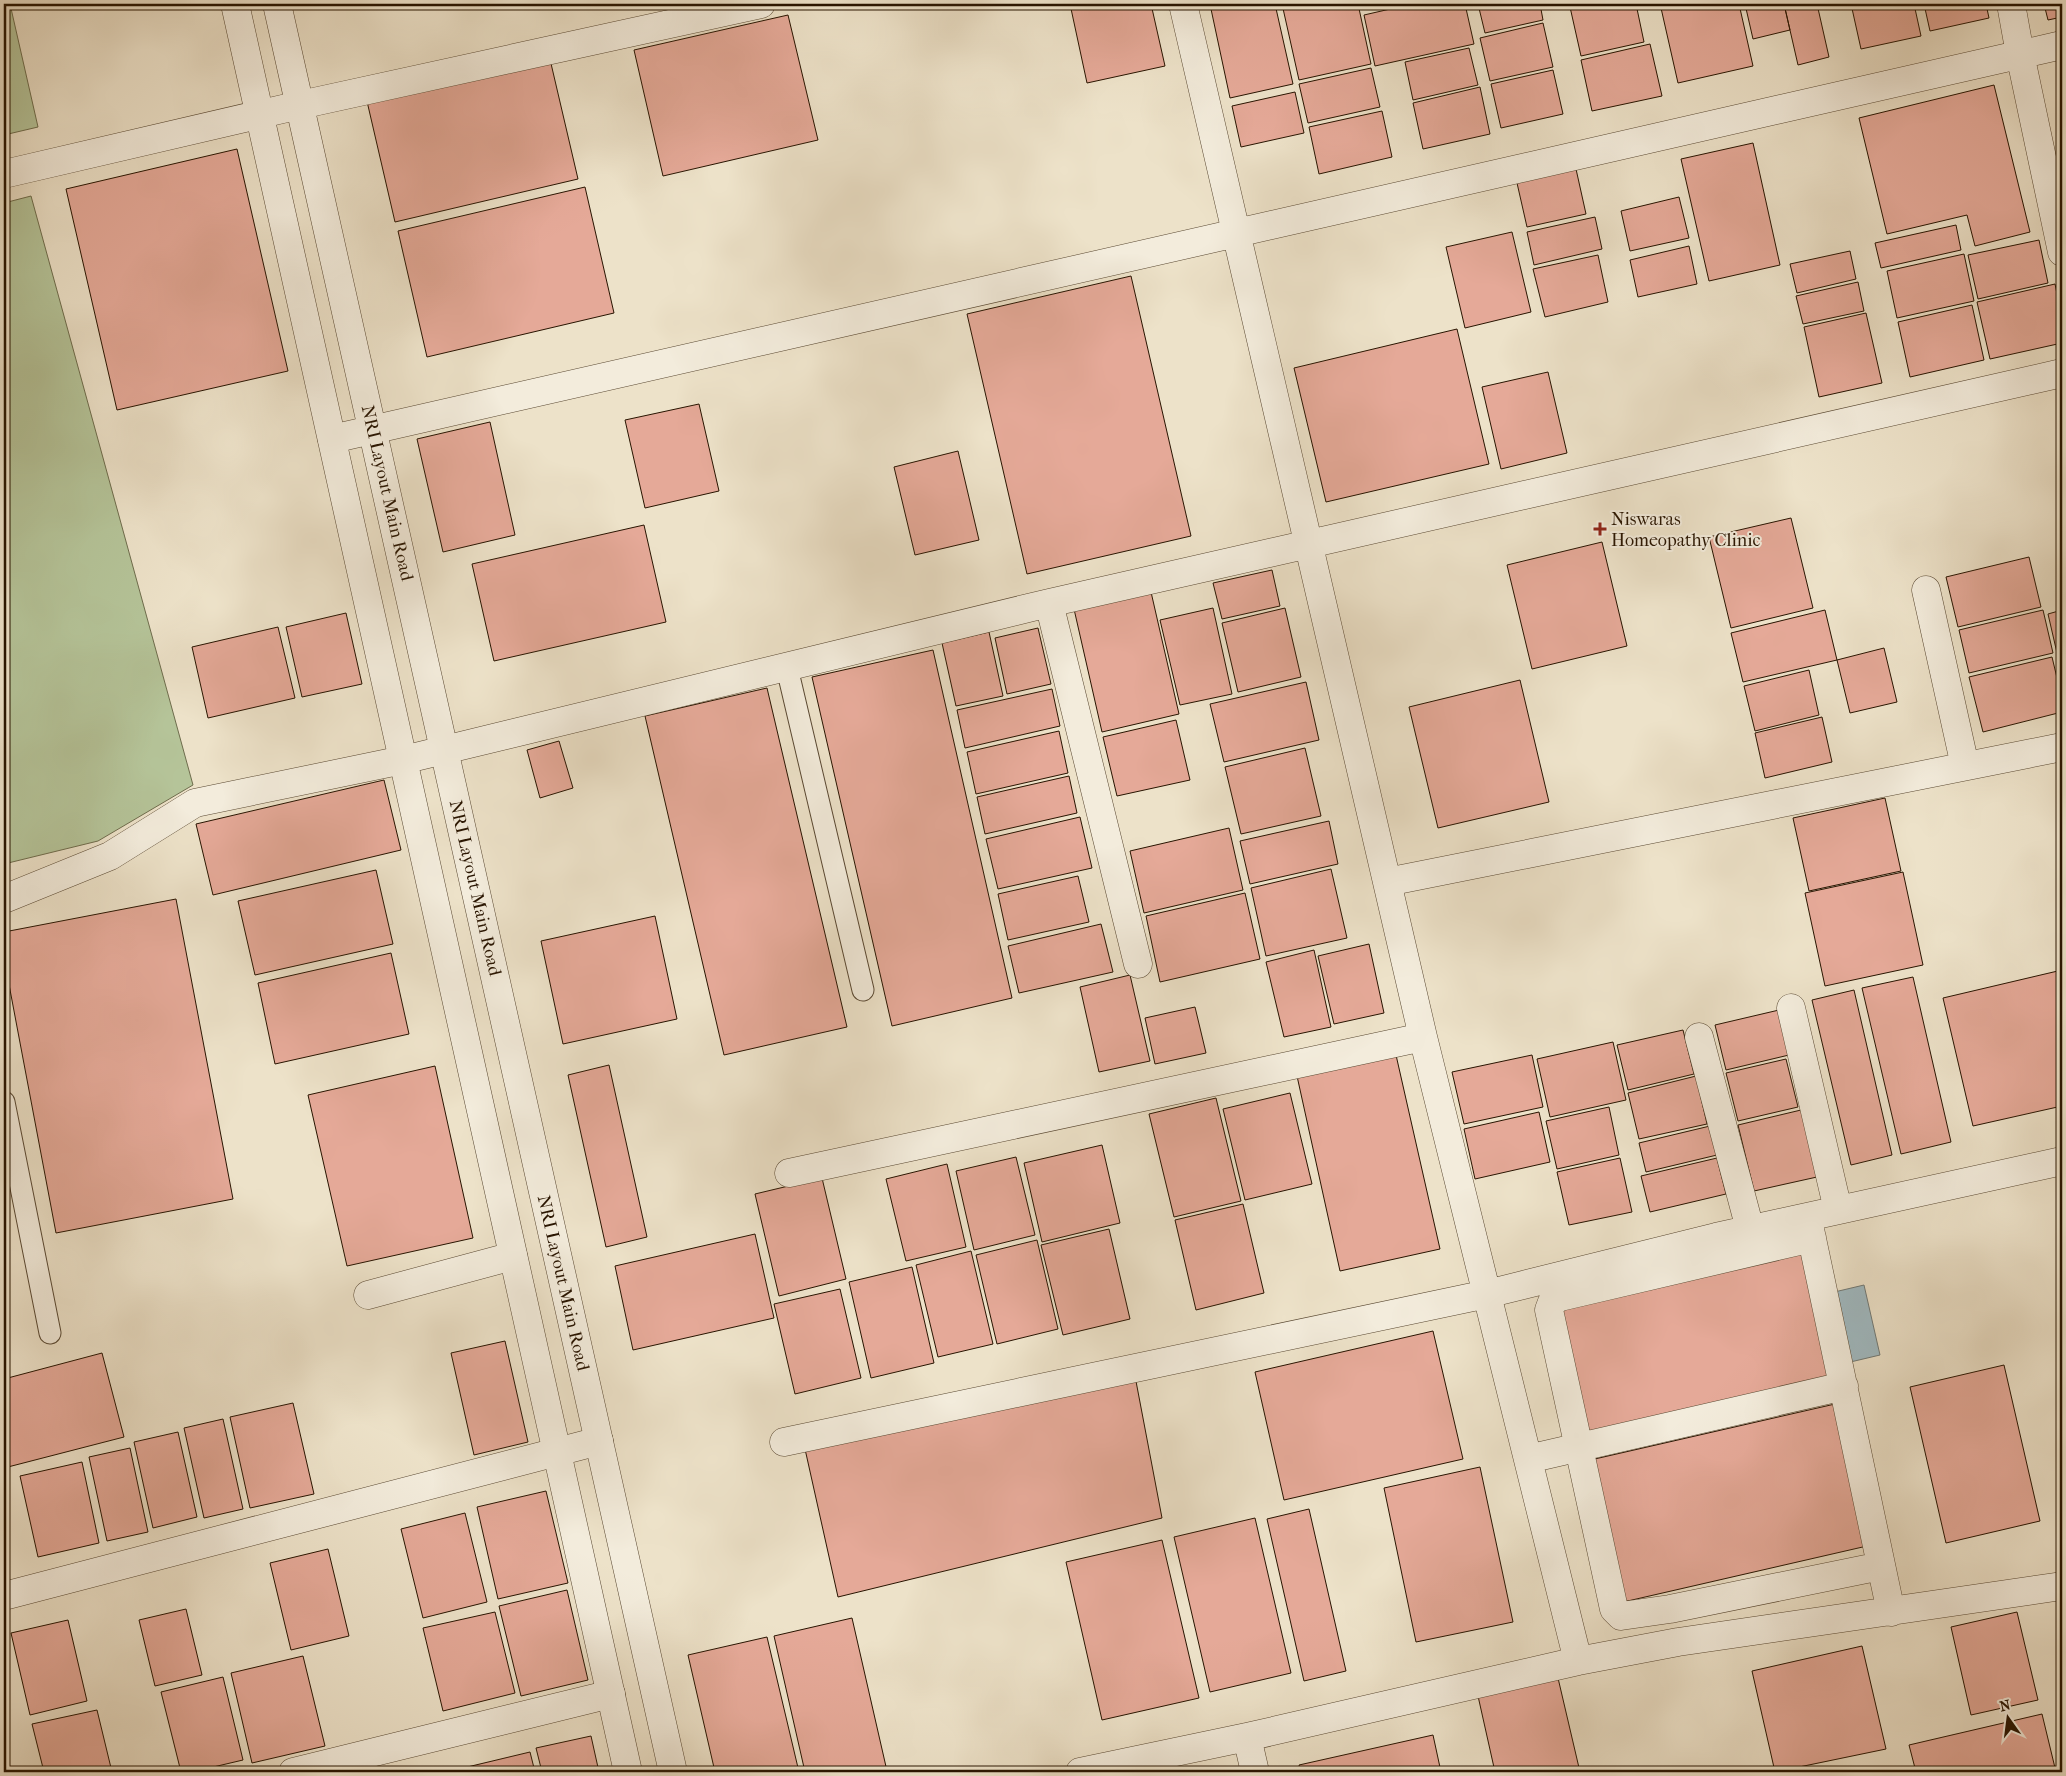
<svg xmlns="http://www.w3.org/2000/svg" width="2066" height="1776" font-family="'IM FELL French Canon',serif">
	<style>
		.green { fill: #b5c499; stroke: #6e6c4c }
		.water { fill: #a0bac2; stroke: #707874 }
		.building { fill: #e5a998; stroke: #281400 }
		.lines { fill: none; stroke-linecap: round; stroke-linejoin: round }
		.service-casing { stroke: #594832; stroke-width: 23 }
		.minor-casing { stroke: #594832; stroke-width: 29 }
		.tertiary-casing { stroke: #594832; stroke-width: 29 }
		.service { stroke: #f3ecdc; stroke-width: 21 }
		.minor { stroke: #f3ecdc; stroke-width: 28 }
		.tertiary { stroke: #f3ecdc; stroke-width: 28 }
		.poi-dot { fill: #8f2418; stroke: #f3ecdc; stroke-width: 2 }
		.labels { text-anchor: middle; dominant-baseline: central; stroke-width: 4; stroke-linejoin: round; paint-order: stroke }
		.street-label { font-size: 18px; fill: #281400; stroke: #f3ecdc }
		.poi-label { font-size: 18px; fill: #281400; stroke: #f3ecdc; text-anchor: start }
	</style>
	<rect width="100%" height="100%" fill="#ede2c9"/>
	<filter id="stains"><feTurbulence type="fractalNoise" baseFrequency=".004" numOctaves="4"/><feColorMatrix values="0 0 0 0 .2 0 0 0 0 .09 0 0 0 0 .02 0 0 0 .5 -.17"/></filter>
	<radialGradient id="worn" r=".72"><stop offset=".6" stop-color="#630" stop-opacity="0"/><stop offset="1" stop-color="#630" stop-opacity=".3"/></radialGradient>
	<path class="green" d="M4,4H10L38,127L4,135Z
		M31,196L193,785L98,841L4,864V203Z"/>
	<path class="water" d="M1864,1285L1880,1355L1842,1364L1826,1294Z"/>
	<path class="building" d="M1070,4H1151L1165,66L1087,83Z
		M1235,4H1275L1293,84L1230,98L1211,9Z
		M1282,4H1358L1371,64L1299,80Z
		M1361,4H1386L1362,9Z
		M1412,4H1465L1474,44L1375,66L1364,15Z
		M1478,4H1540L1543,20L1485,33Z
		M1586,4H1636L1644,42L1581,56L1570,7Z
		M1680,4H1739L1753,66L1678,83L1661,8Z
		M1745,4H1784L1790,30L1753,39Z
		M1784,4H1817L1829,57L1798,65Z
		M1851,4H1914L1921,36L1861,49Z
		M1924,4H1986L1989,18L1930,31Z
		M2044,4H2062V17L2048,20Z
		M788,15L818,140L663,176L634,50Z
		M1543,23L1553,67L1490,81L1480,38Z
		M1650,44L1662,96L1592,111L1581,60Z
		M1469,48L1478,85L1413,100L1405,62Z
		M549,55L578,179L395,222L366,97Z
		M1371,68L1380,107L1308,123L1299,84Z
		M1553,70L1563,114L1501,128L1491,84Z
		M1994,85L2030,232L1975,246L1967,215L1887,234L1859,118Z
		M1480,87L1490,134L1423,149L1413,103Z
		M1295,92L1304,133L1241,147L1232,106Z
		M1382,111L1392,157L1319,174L1309,127Z
		M1753,143L1780,265L1709,281L1681,159Z
		M237,149L288,371L117,410L66,189Z
		M1576,169L1586,214L1527,227L1517,183Z
		M585,187L614,313L427,357L398,231Z
		M1679,197L1689,238L1630,251L1621,211Z
		M1595,217L1602,249L1534,265L1527,232Z
		M1956,225L1961,250L1881,268L1875,243Z
		M1512,232L1531,312L1465,328L1446,247Z
		M2039,240L2048,283L1978,299L1968,255Z
		M1689,246L1697,284L1638,297L1630,260Z
		M1850,251L1856,279L1797,293L1790,264Z
		M1964,254L1974,301L1897,318L1887,271Z
		M1598,255L1608,302L1545,317L1533,269Z
		M1131,276L1191,536L1027,574L967,314Z
		M1858,282L1864,311L1803,324L1796,296Z
		M2055,284L2062,318V343L1990,359L1977,302Z
		M1972,305L1984,360L1910,377L1898,322Z
		M1866,313L1882,383L1819,397L1804,327Z
		M1457,329L1489,464L1326,502L1294,368Z
		M1548,372L1567,453L1501,469L1482,387Z
		M699,404L719,491L645,508L625,420Z
		M490,422L515,535L443,552L417,439Z
		M958,451L979,540L915,555L894,467Z
		M1791,518L1813,608L1731,628L1709,537Z
		M644,525L666,622L494,661L472,564Z
		M1602,542L1627,646L1532,669L1507,565Z
		M2029,557L2041,607L1958,627L1946,577Z
		M1272,570L1280,606L1222,619L1213,583Z
		M1151,592L1179,714L1102,732L1074,609Z
		M1213,608L1232,694L1180,705L1160,620Z
		M1285,608L1301,677L1238,692L1222,623Z
		M1825,610L1837,660L1743,682L1731,633Z
		M2043,610L2053,653L1969,673L1959,630Z
		M2062,610V652L2057,653L2048,614Z
		M346,613L362,684L302,697L286,627Z
		M278,627L295,698L208,718L192,647Z
		M1038,628L1051,684L1007,694L995,638Z
		M989,632L1003,696L956,706L942,643Z
		M1884,648L1897,702L1850,713L1837,660Z
		M933,650L1012,998L892,1026L812,677Z
		M2052,657L2062,699V712L1983,732L1969,677Z
		M1809,670L1819,715L1755,731L1744,686Z
		M1520,680L1549,802L1438,828L1409,707Z
		M1306,682L1319,740L1224,762L1210,704Z
		M767,688L847,1027L724,1055L645,716Z
		M1052,689L1060,726L965,748L957,710Z
		M1822,717L1832,762L1765,778L1755,733Z
		M1176,720L1190,780L1117,796L1103,737Z
		M1059,731L1068,773L976,794L967,752Z
		M559,741L573,788L540,798L527,750Z
		M1305,748L1321,816L1241,834L1225,767Z
		M1069,776L1077,813L985,834L977,797Z
		M384,780L401,850L213,895L196,824Z
		M1885,798L1901,871L1809,891L1793,818Z
		M1080,817L1092,868L998,889L986,839Z
		M1329,821L1338,864L1250,884L1240,841Z
		M1229,828L1243,890L1144,913L1130,851Z
		M1331,869L1347,938L1266,956L1251,888Z
		M376,870L393,944L255,975L238,901Z
		M1903,872L1923,965L1825,986L1805,893Z
		M1078,876L1089,922L1008,940L998,894Z
		M1245,893L1260,959L1160,982L1146,916Z
		M176,899L233,1199L56,1233L4,958V932Z
		M655,916L677,1019L563,1044L541,941Z
		M1101,924L1113,972L1019,993L1008,946Z
		M1369,944L1384,1013L1334,1024L1318,956Z
		M1314,950L1331,1027L1284,1037L1266,962Z
		M391,953L409,1034L275,1064L258,983Z
		M2062,970V1106L1973,1126L1943,998Z
		M1130,975L1150,1061L1099,1072L1080,987Z
		M1913,977L1951,1142L1901,1154L1862,988Z
		M1854,990L1892,1155L1851,1165L1812,1000Z
		M1195,1007L1206,1053L1155,1064L1145,1018Z
		M1779,1010L1789,1055L1726,1070L1715,1025Z
		M1683,1030L1694,1074L1628,1090L1617,1045Z
		M1613,1042L1626,1100L1550,1117L1537,1059Z
		M1396,1055L1440,1249L1340,1271L1297,1076Z
		M1532,1055L1543,1107L1464,1124L1452,1072Z
		M1786,1059L1798,1107L1738,1121L1726,1073Z
		M609,1065L647,1237L606,1247L568,1075Z
		M435,1066L473,1238L347,1266L308,1095Z
		M1696,1076L1707,1124L1639,1139L1628,1093Z
		M1290,1093L1312,1184L1245,1200L1223,1109Z
		M1216,1098L1241,1201L1174,1217L1149,1114Z
		M1609,1107L1619,1155L1557,1169L1546,1121Z
		M1801,1110L1817,1177L1754,1191L1738,1125Z
		M1539,1112L1550,1162L1475,1179L1464,1129Z
		M1710,1126L1717,1155L1646,1172L1639,1143Z
		M1102,1145L1120,1223L1042,1242L1024,1163Z
		M1016,1157L1035,1235L974,1250L956,1171Z
		M1620,1158L1632,1212L1569,1225L1557,1172Z
		M1717,1158L1726,1194L1650,1212L1641,1176Z
		M947,1164L966,1247L906,1261L886,1179Z
		M822,1178L846,1279L779,1296L755,1194Z
		M1243,1204L1264,1293L1196,1310L1175,1220Z
		M1109,1229L1130,1319L1063,1335L1041,1245Z
		M755,1234L774,1318L633,1350L615,1266Z
		M1037,1240L1058,1329L997,1344L976,1255Z
		M1804,1250L1833,1379L1586,1435L1557,1307Z
		M971,1251L993,1344L938,1357L916,1265Z
		M912,1267L934,1363L871,1378L849,1282Z
		M840,1289L861,1378L795,1394L774,1304Z
		M1433,1331L1463,1459L1284,1500L1255,1372Z
		M505,1341L528,1442L474,1455L451,1353Z
		M102,1353L124,1437L4,1468V1379Z
		M2004,1365L2040,1521L1946,1543L1910,1387Z
		M1135,1376L1162,1518L838,1597L805,1449Z
		M293,1403L314,1494L250,1508L230,1417Z
		M1835,1404L1867,1546L1619,1603L1586,1461Z
		M223,1419L243,1509L204,1518L184,1428Z
		M178,1432L197,1517L153,1528L134,1442Z
		M130,1448L148,1532L107,1541L89,1457Z
		M82,1462L99,1543L38,1557L20,1476Z
		M1480,1467L1513,1622L1416,1642L1384,1488Z
		M546,1491L568,1583L498,1599L477,1507Z
		M1309,1509L1346,1671L1304,1681L1267,1519Z
		M465,1513L487,1602L423,1618L401,1529Z
		M1255,1518L1291,1673L1210,1692L1174,1537Z
		M1162,1540L1199,1698L1102,1720L1066,1562Z
		M328,1549L349,1636L291,1650L270,1563Z
		M567,1590L588,1680L521,1696L499,1606Z
		M186,1609L202,1675L155,1686L139,1620Z
		M495,1612L515,1693L443,1711L423,1628Z
		M2017,1612L2038,1700L1971,1715L1951,1627Z
		M852,1618L887,1771L805,1772L774,1636Z
		M68,1620L87,1701L30,1715L11,1633Z
		M767,1637L799,1772H715L688,1655Z
		M1862,1646L1886,1749L1775,1772L1752,1671Z
		M303,1656L325,1746L252,1763L231,1673Z
		M223,1677L243,1760L192,1772H181L161,1692Z
		M1558,1678L1580,1772H1495L1478,1696Z
		M97,1710L112,1772H44L32,1724Z
		M2042,1714L2056,1772H1916L1909,1745Z
		M1433,1735L1441,1772H1301L1299,1765Z
		M591,1736L599,1772H542L536,1748Z
		M530,1752L535,1772H460L459,1769Z"/>
	<g class="lines">
		<defs>
			<path id="service" d="M787,668L863,990
				M4,1102L50,1333"/>
			<path id="minor" d="M1183,4L1423,1037L1578,1661
				M2011,4L2020,54L2062,252
				M4,174L300,105L761,4
				M332,439L2062,45
				M1926,590L1965,766
				M1049,603L1138,964
				M1387,882L2062,747
				M4,899L110,856L195,803L403,760L1049,603L2062,373
				M1791,1008L1838,1210
				M1699,1037L1750,1229
				M789,1173L1423,1037
				M1808,1220L1891,1612
				M1812,1238L1560,1297L1552,1302L1549,1310L1614,1609L1621,1616L1670,1609L1881,1566
				M368,1295L513,1256
				M784,1442L1487,1294L1716,1237L2062,1161
				M1528,1459L1844,1386
				M4,1596L599,1441
				M1247,1737L1255,1772
				M293,1772L611,1694
				M1080,1772L1247,1737L1578,1661L1678,1642L2062,1586"/>
			<path id="tertiary" d="M235,4L628,1772
				M277,4L673,1772"/>
		</defs>
		<use href="#service" class="service-casing"/>
		<use href="#minor" class="minor-casing"/>
		<use href="#tertiary" class="tertiary-casing"/>
		<use href="#service" class="service"/>
		<use href="#minor" class="minor"/>
		<use href="#tertiary" class="tertiary"/>
	</g>
	<path class="poi-dot" d="M1597.5 521.5h5v5h5v5h-5v5h-5v-5h-5v-5h5z"/>
	<g class="labels">
		<g class="street-label">
			<text transform="translate(387 493) rotate(77)">NRI Layout Main Road</text>
			<text transform="translate(475 888) rotate(77)">NRI Layout Main Road</text>
			<text transform="translate(563 1283) rotate(77)">NRI Layout Main Road</text>
		</g>
		<g class="poi-label">
			<text x="1611" y="519">Niswaras<tspan x="1611" dy="21">Homeopathy Clinic</tspan></text>
		</g>
	</g>
	<rect width="2066" height="1776" fill="none" stroke="#ede2c9" stroke-width="20"/>
	<rect x="5" y="5" width="2056" height="1766" fill="none" stroke="#281400" stroke-width="2.5"/>
	<rect x="10" y="10" width="2046" height="1756" fill="none" stroke="#281400"/>
	<g transform="translate(2008 1718) rotate(346)" stroke="#f3ecdc" stroke-width="4" paint-order="stroke">
	<path d="M0-4L9 19L0 12L-9 19Z" fill="#281400"/>
	<text y="-8" font-size="14" font-weight="bold" text-anchor="middle" fill="#281400">N</text>
	</g>
	<rect width="100%" height="100%" filter="url(#stains)"/>
	<rect width="100%" height="100%" fill="url(#worn)"/>
</svg>
